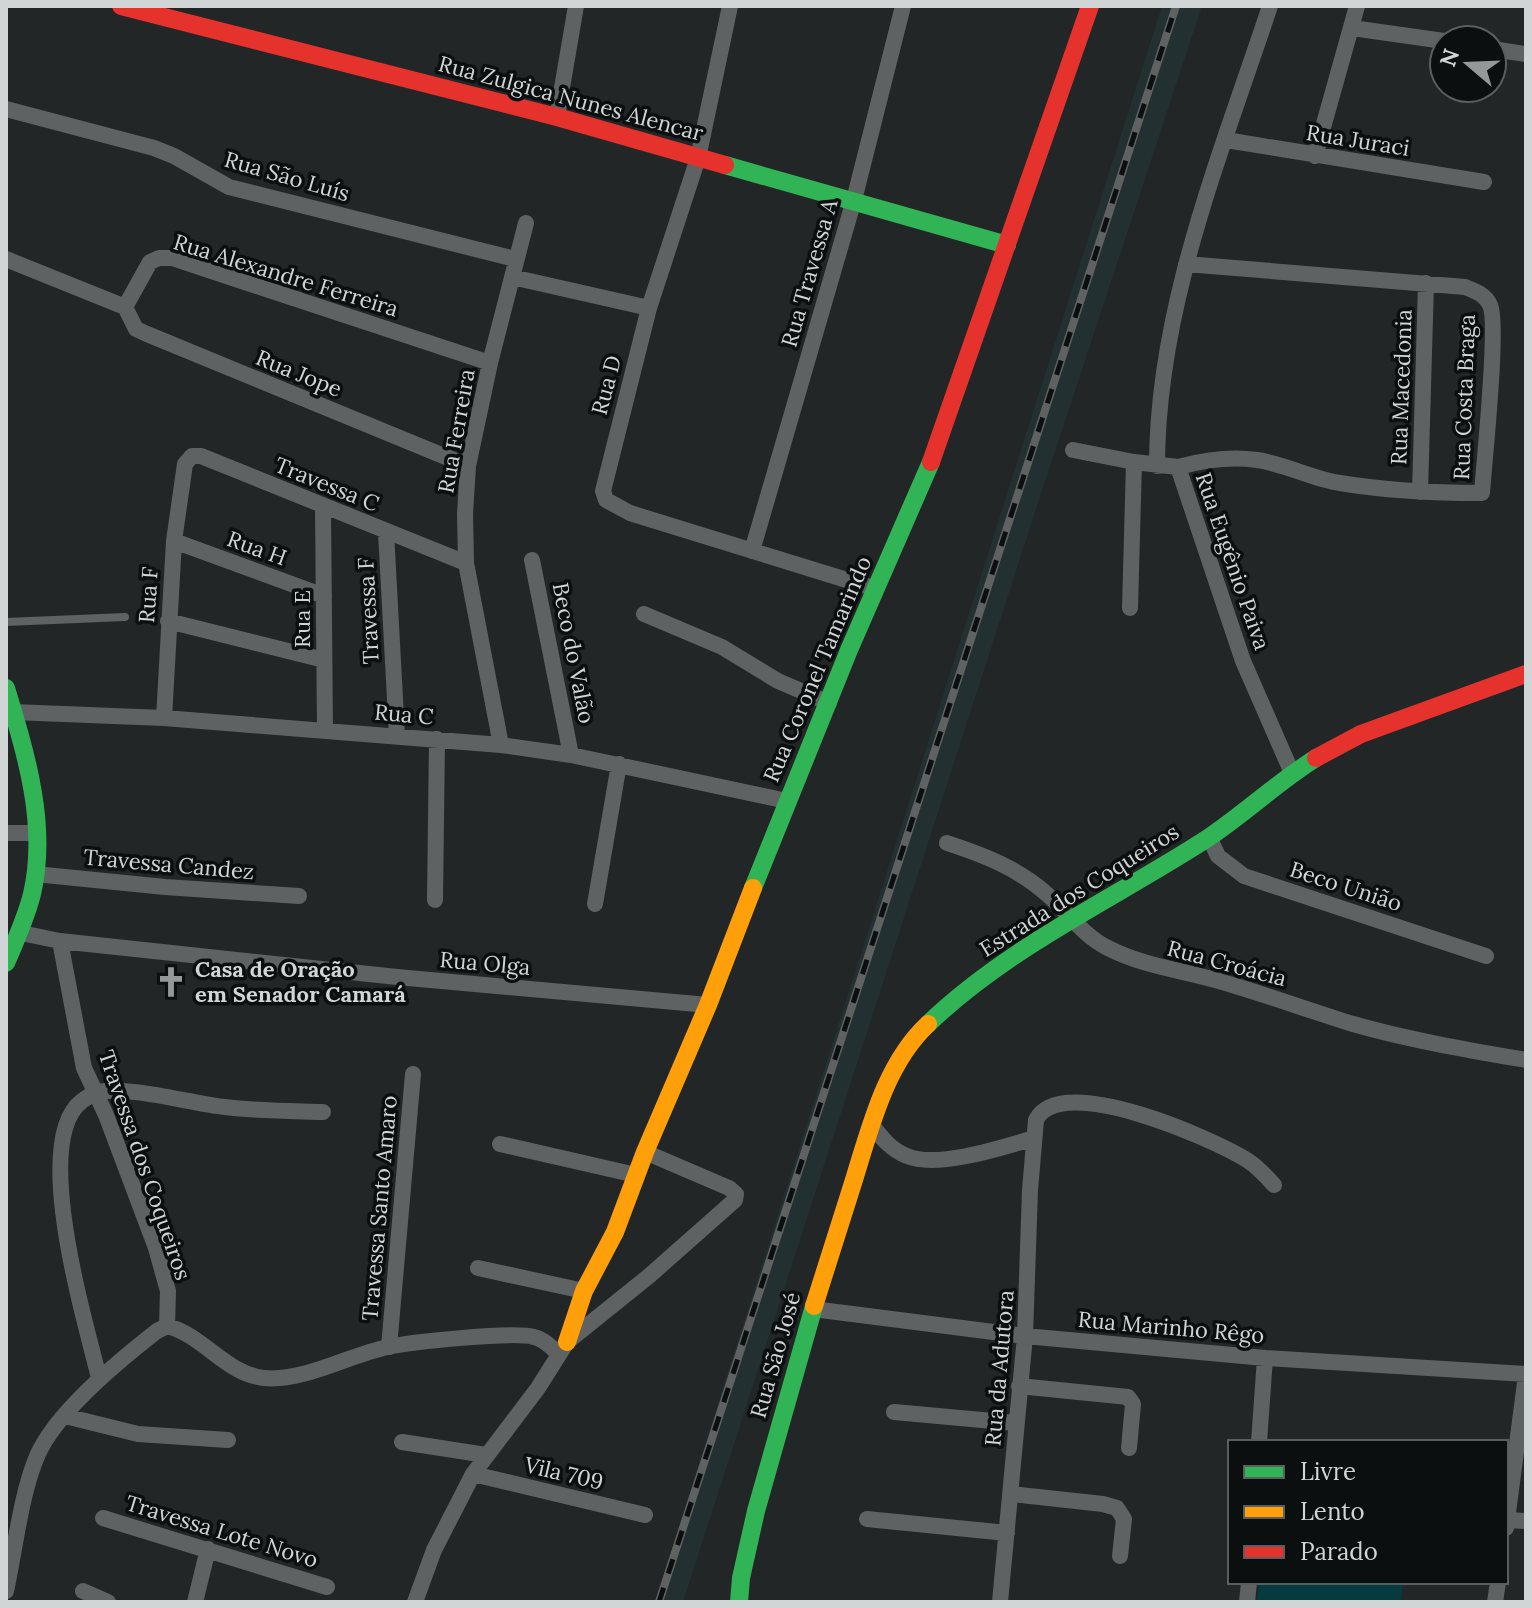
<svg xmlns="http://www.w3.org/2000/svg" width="1532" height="1608" font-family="Lora,serif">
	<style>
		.built { fill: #233032 }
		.garden { fill: #053b40 }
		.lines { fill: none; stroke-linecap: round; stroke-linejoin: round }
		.lane { stroke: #5f6262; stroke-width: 8 }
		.street { stroke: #5f6262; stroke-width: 16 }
		.fast { stroke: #30b455; stroke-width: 18 }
		.slow { stroke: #ff9f0a; stroke-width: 18 }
		.jam { stroke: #e5322d; stroke-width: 18 }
		.rail-casing { stroke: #606262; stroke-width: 8 }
		.rail { stroke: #0c0f10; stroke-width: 5; stroke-dasharray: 15; stroke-linecap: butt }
		.labels { text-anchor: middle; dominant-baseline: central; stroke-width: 7; stroke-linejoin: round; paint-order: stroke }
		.street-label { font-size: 22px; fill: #d1d5d6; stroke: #0c0f10 }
		.poi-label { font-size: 22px; font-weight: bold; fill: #d1d5d6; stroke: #0c0f10; text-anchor: start }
	</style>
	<rect width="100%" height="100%" fill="#222626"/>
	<path class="built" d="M1162,6H1202L1035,512L683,1602H655Z"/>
	<path class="garden" d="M1259,1582H1403L1401,1602H1257Z"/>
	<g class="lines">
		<path class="lane" d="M6,622L125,617"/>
		<path class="street" d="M730,6L698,158L649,308L603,491L606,500L630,513L876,589
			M1352,28L1444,41
			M1492,49L1526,54
			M6,109L154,148L174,156L229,187L515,259
			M557,117L576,6
			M1226,140L1484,182
			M1315,156L1357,6
			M6,259L125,307L150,262L159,258H172L490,363
			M512,277L649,308
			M125,307L136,329L147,334L468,466
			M1073,450L1134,462
			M1157,466C1157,308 1221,154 1270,6
			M1178,467C1204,460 1230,456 1257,460C1286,464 1312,479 1340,483C1388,491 1434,493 1482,493C1484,463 1499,323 1490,305C1485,294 1475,291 1465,287L1186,264
			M1420,492L1426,283
			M323,507L325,730
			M386,532L397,736
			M174,541L324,596
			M752,551L854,200L903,6
			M532,560L571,755
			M1130,608L1134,462L1178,467L1243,661L1292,773
			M644,614L722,647L778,681L829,703
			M168,621L324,660
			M13,712L164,718L501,745L571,755L787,801
			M164,718L174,541L185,464L192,456H201L466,563
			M501,745L466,563L465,514L468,466L490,363L526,223
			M6,833H38
			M1209,837L1218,856L1244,876L1486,956
			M947,843C984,855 1020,869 1049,896C1069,914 1084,936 1108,948C1143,966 1181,970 1219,981C1264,994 1308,1010 1353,1024C1409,1040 1468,1050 1526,1060
			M35,874L165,887L299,896
			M435,900L437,739
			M595,904L619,764
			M21,933L60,941L397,977L708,1005
			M60,941L84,1068L106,1115L156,1248L168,1291L167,1326
			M871,1124C881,1137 891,1150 907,1156C937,1169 1004,1147 1034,1138
			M500,1144L636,1175
			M478,1268L584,1291
			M813,1309L1025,1336L1265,1358L1526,1374
			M167,1326C203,1335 226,1374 264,1378C303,1382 349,1355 388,1347C411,1342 515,1331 534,1337C544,1339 552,1348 559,1354
			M389,1347L413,1074
			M99,1378C86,1323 30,1140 82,1101C87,1098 92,1093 97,1092C133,1086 188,1103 225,1107C257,1111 290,1111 323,1112
			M1019,1386L1128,1397L1133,1404L1129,1448
			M894,1412L1015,1423
			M65,1416L138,1434L228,1440
			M402,1442L486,1455
			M1259,1442L1265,1358
			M473,1474L645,1515
			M1011,1494L1103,1504L1117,1508L1124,1519L1120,1556
			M103,1518L327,1587
			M867,1519L1007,1533
			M1507,1520L1526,1521
			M1506,1528L1526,1375
			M6,1591C15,1550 21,1492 38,1454C57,1412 121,1359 157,1331L167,1326
			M83,1591L108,1602
			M195,1602L208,1549
			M415,1602L434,1550L473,1474L538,1388L567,1342L649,1276L735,1200L736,1194L729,1188L645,1152
			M1000,1602L1025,1336L1030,1190L1036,1120C1061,1071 1213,1139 1247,1160C1258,1167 1266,1176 1274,1185
			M1247,1602L1249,1582
			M1495,1602L1498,1582"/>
		<path class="fast" d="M725,165L1007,245
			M6,688C26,754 48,825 32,894C26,918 16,940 6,963
			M753,888L849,650L931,462
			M928,1024C1009,946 1114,899 1208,838C1245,813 1278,782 1316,758
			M739,1602L741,1578L756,1511L814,1306"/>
		<path class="slow" d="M814,1306C827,1265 840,1224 853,1183C870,1129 885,1064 928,1024
			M567,1342L584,1291L615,1232L645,1152L708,1005L753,888"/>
		<path class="jam" d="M121,6L557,117L725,165
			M931,462L1090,6
			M1316,758L1361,734L1526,674"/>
		<defs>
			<path id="rail" d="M659,1602L1176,6"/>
		</defs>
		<use href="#rail" class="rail-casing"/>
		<use href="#rail" class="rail"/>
	</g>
	<defs>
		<symbol id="church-bare" viewBox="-9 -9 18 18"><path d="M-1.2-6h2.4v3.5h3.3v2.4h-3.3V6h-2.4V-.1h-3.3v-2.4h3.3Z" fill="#949898" stroke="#0c0f10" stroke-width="2.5" paint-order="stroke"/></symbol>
	</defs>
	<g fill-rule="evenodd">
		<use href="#church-bare" x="149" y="960" width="44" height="44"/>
	</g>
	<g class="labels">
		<g class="street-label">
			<text transform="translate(571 98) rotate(15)">Rua Zulgica Nunes Alencar</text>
			<text transform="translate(1358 140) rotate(9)">Rua Juraci</text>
			<text transform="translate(287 176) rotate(16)">Rua São Luís</text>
			<text transform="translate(809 273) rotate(-74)">Rua Travessa A</text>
			<text transform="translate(286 275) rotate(17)">Rua Alexandre Ferreira</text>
			<text transform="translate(299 373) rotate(22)">Rua Jope</text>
			<text transform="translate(606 385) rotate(-75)">Rua D</text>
			<text transform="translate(1401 387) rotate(-88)">Rua Macedonia</text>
			<text transform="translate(1464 397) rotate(-88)">Rua Costa Braga</text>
			<text transform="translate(456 431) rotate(-80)">Rua Ferreira</text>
			<text transform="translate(327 484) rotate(22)">Travessa C</text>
			<text transform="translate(257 548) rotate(20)">Rua H</text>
			<text transform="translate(1233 561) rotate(71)">Rua Eugênio Paiva</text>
			<text transform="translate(148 595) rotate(-86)">Rua F</text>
			<text transform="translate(368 611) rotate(-93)">Travessa F</text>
			<text transform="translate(302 619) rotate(-90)">Rua E</text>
			<text transform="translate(574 653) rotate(79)">Beco do Valão</text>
			<text transform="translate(817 669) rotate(-67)">Rua Coronel Tamarindo</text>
			<text transform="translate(404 714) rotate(5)">Rua C</text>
			<text transform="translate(169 864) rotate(5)">Travessa Candez</text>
			<text transform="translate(1346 886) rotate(18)">Beco União</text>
			<text transform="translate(1079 890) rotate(-32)">Estrada dos Coqueiros</text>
			<text transform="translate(485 963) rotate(5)">Rua Olga</text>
			<text transform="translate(1227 963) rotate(15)">Rua Croácia</text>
			<text transform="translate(145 1165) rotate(71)">Travessa dos Coqueiros</text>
			<text transform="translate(379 1208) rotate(-85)">Travessa Santo Amaro</text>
			<text transform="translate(1171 1327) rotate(5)">Rua Marinho Rêgo</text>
			<text transform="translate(775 1355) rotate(-74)">Rua São José</text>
			<text transform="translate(999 1368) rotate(-85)">Rua da Adutora</text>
			<text transform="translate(564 1473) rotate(13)">Vila 709</text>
			<text transform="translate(222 1531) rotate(17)">Travessa Lote Novo</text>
		</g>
		<g class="poi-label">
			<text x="195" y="969">Casa de Oração<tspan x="195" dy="25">em Senador Camará</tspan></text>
		</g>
	</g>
	<rect width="1532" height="1608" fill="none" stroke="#d1d5d6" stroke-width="16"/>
	<rect x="1228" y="1440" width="280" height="144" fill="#0c0f10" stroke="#5b5e5f" stroke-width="2"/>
	<rect x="1244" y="1466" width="40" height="12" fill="#30b455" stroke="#5b5e5f" stroke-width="2"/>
	<text x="1300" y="1480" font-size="24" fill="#d1d5d6">Livre</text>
	<rect x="1244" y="1506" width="40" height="12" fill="#ff9f0a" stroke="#5b5e5f" stroke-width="2"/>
	<text x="1300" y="1520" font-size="24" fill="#d1d5d6">Lento</text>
	<rect x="1244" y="1546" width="40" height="12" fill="#e5322d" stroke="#5b5e5f" stroke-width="2"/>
	<text x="1300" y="1560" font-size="24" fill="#d1d5d6">Parado</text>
	<g transform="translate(1468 64) rotate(289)"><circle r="38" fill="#0c0f10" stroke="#5b5e5f" stroke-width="2"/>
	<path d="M0-6L14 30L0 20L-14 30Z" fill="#949898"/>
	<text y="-12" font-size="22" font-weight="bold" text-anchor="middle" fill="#d1d5d6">N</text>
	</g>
</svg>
